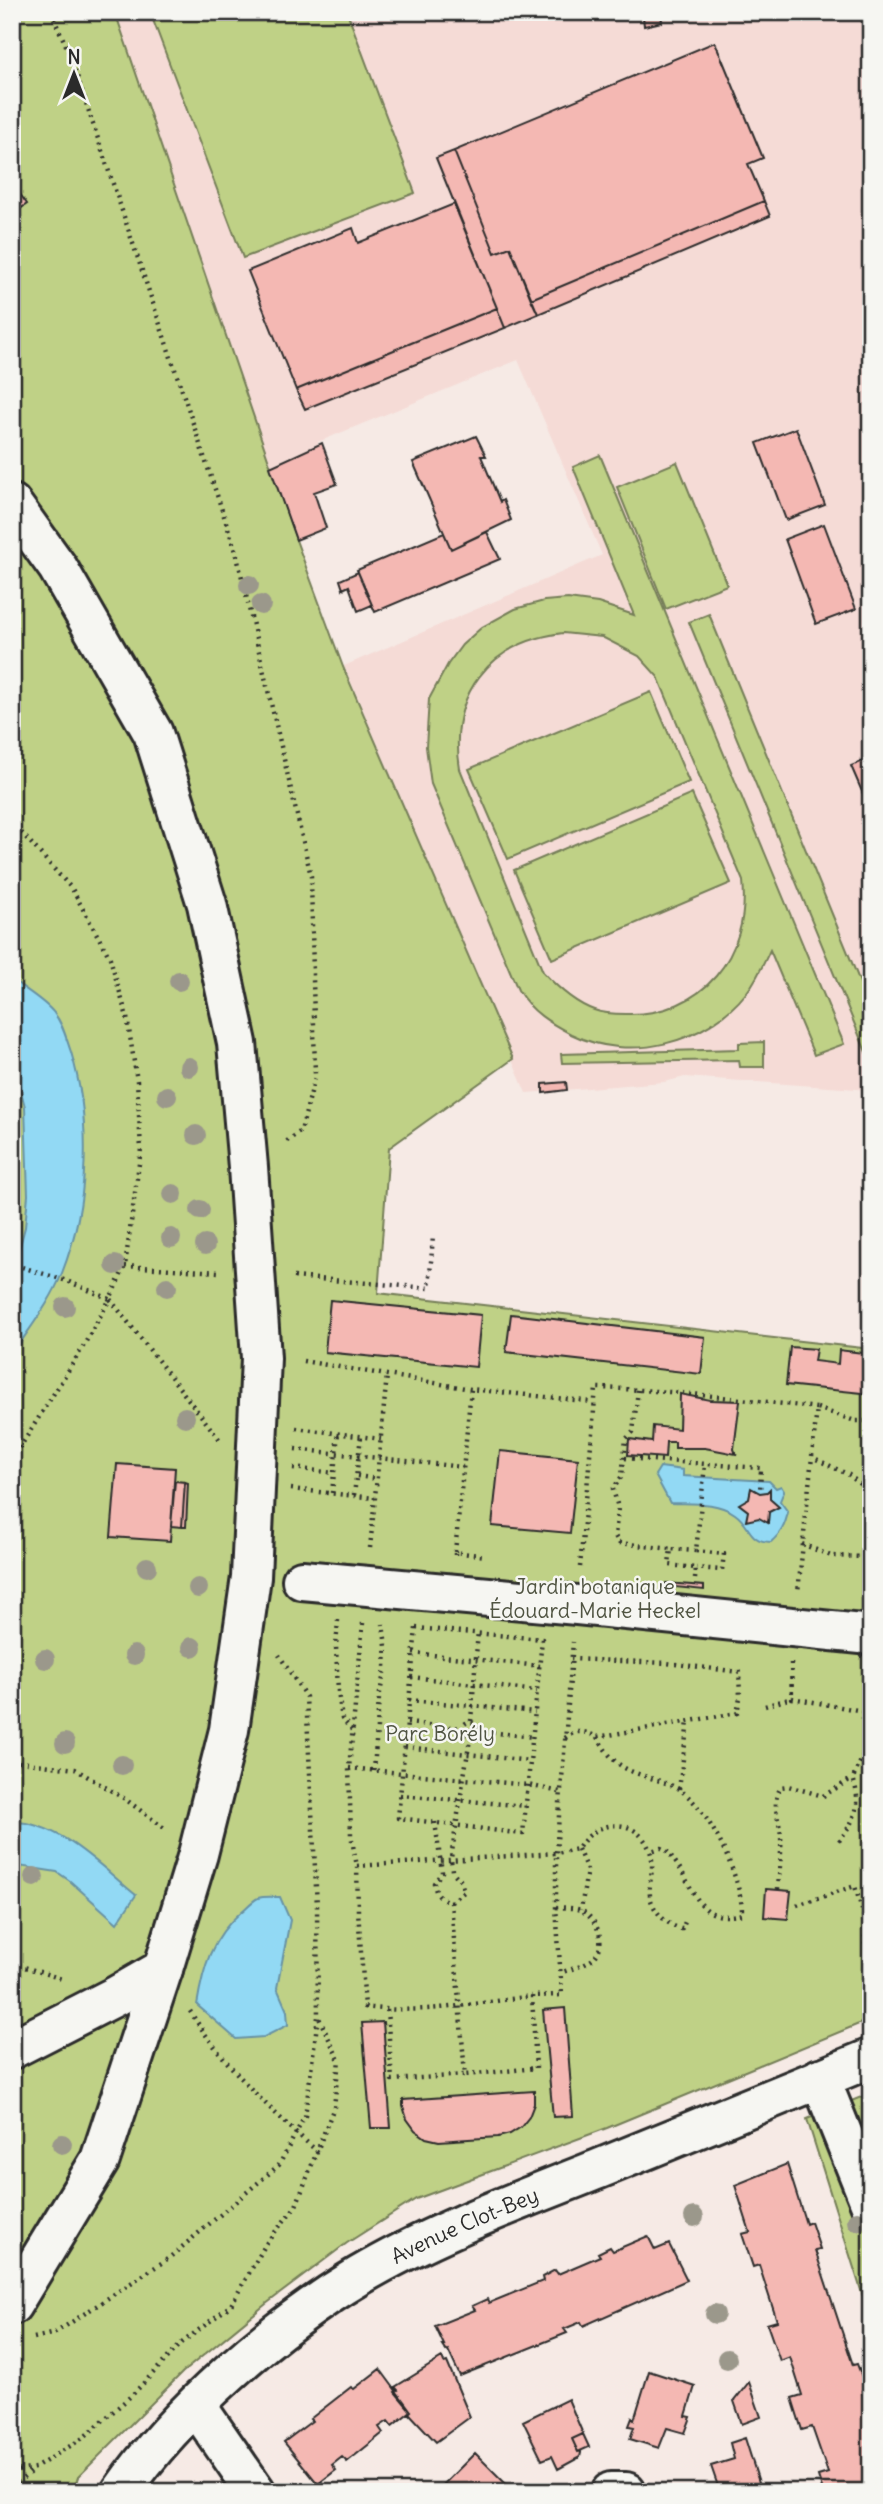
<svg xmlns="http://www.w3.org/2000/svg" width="883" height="2504" font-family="Delius,sans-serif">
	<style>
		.built { fill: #f5dbd6 }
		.green { fill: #bfd186; stroke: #757e58; stroke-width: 2; fill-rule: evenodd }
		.water { fill: #92d9f4; stroke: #6993a4; stroke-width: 2 }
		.building { fill: #f4b8b3; stroke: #2b2b2b; stroke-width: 2 }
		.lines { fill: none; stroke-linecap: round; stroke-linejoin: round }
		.minor-casing { stroke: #2b2b2b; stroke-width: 44 }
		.path { stroke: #2b2b2b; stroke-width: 4.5; stroke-dasharray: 2 5; stroke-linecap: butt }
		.minor { stroke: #f6f6f2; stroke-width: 38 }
		.tree { fill: #9b988b }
		.labels { text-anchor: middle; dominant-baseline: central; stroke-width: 5; stroke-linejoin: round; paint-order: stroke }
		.park-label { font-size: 21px; fill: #505442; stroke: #f6f6f2 }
		.street-label { font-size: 21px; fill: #2b2b2b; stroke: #f6f6f2 }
	</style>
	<rect width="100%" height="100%" fill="#f6eae5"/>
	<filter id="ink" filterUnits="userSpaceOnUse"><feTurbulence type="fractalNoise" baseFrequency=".0143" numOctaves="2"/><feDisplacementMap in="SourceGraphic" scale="14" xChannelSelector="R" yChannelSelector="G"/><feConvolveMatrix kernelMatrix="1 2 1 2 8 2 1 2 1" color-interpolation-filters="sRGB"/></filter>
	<g filter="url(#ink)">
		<path class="built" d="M115,12H871V1090L685,1077L664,1082L526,1093L344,666L602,555L518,360L318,442V445L270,467Z"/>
		<path class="green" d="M12,12H115L296,540L343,667L513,1059L389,1148L378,1293L871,1349V2019L607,2128L416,2199L347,2243L266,2304L183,2372L78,2477L73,2492H12Z
			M150,12H347L415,193L243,258Z
			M600,455L844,1044L814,1055L770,950C763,965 757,979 747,992C706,1044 630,1063 571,1034C550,1023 531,1012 518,990L431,784L426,747L429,699L448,664L462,645L482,627L515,609L544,601L568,599L598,603L634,615L573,467ZM563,633L602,637L639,656L658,677L743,881C751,955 702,1016 626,1014C616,1014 604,1014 594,1010C574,1003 557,987 543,972L460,769C448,695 489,642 563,633Z
			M677,462L727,585L666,609L617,487Z
			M709,614L871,1009V1064L689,622Z
			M651,692L689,782L508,859L469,769Z
			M692,794L731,883L552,959L514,870Z
			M764,1042V1067H740L739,1060L562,1063L561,1054L739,1049V1043Z
			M871,2093V2322L807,2119Z"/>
		<path class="water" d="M12,979C24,989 45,1001 54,1013C63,1024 66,1038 71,1052C92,1122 89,1204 62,1273C51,1302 29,1329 12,1355V1276L25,1227L28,1195L25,1107L12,1057Z
			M660,1467L683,1470V1476L769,1481L776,1488L781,1486L784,1491L780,1501L788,1512C785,1526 781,1533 771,1542C748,1542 751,1525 735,1514C716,1501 692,1504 670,1503L655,1475Z
			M12,1822C59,1821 101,1867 136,1895L117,1923L70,1881L57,1872L12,1865Z
			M280,1897L290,1920L277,1988L287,2011L288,2025L264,2037L236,2039L197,2005C203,1968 211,1938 241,1912C246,1908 252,1901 258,1898C264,1896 274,1897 280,1897Z"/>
		<path class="building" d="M661,13L662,22L644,26L643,16Z
			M715,42L763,158L748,164L764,201L531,299L510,247L495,253L454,151Z
			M454,151L495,253L510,247L538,314L505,328L436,158Z
			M17,190L27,204L13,214L12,193Z
			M764,201L770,216L538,314L531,299Z
			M454,204L497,308L296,390L248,271L353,228L358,243Z
			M497,308L505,328L305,409L296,390Z
			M796,428L825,505L786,520L757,443Z
			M476,436L486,456H481L500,502L503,500L511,520L451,549L413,462Z
			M322,443L337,484L314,492L326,528L296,540L270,467Z
			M824,524L856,609L816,624L785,539Z
			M487,532L500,559L375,612L357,570L444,533L451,549Z
			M358,572L372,605L358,611L349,586L343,589L340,580Z
			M871,758V802L867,803L851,766Z
			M566,1082L567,1090L543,1093V1084Z
			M330,1300L481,1315L476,1367L325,1352Z
			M511,1314L705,1337L701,1374L506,1352Z
			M790,1347L816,1349L814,1361L838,1364L839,1350L871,1354V1394L786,1385Z
			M680,1394L710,1400L740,1401L734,1449L736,1454L705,1448H675V1442H666L665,1458L628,1455L629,1439L652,1442L653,1426L679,1429Z
			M500,1451L578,1459L570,1533L492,1526Z
			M117,1464L175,1468L170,1541L111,1537Z
			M175,1481L185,1482L182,1527L171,1526Z
			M185,1482L188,1483L186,1527H182Z
			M751,1488L760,1493L767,1492L770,1489V1499L779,1507L769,1512L768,1523L759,1518L746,1521L748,1511L739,1504L749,1498Z
			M666,1583L704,1586V1590L665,1586Z
			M766,1889L791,1891L788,1919L764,1917Z
			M565,2008L573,2116L553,2117L543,2010Z
			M383,2022L391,2128H371L362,2023Z
			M534,2091V2104L529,2117L521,2127L510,2134L498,2137L439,2141L426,2138L415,2130L407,2119L403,2106V2100Z
			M787,2164L806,2224L811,2222L820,2249L815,2250L853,2365L857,2364L867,2390L862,2391L871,2419V2492H823L818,2476L828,2473L812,2427L802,2430L792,2398L802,2395L790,2357L780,2361L767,2324L777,2321L759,2265L753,2267L742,2234L750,2232L735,2185Z
			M648,2236L655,2250L669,2244L687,2280L583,2326L581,2322L564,2329L567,2333L460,2376L448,2350L446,2351L442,2345H444L435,2326L475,2310L472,2306L487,2299L489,2303L543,2281L542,2277L555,2270L558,2274L600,2256L598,2253L610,2247L613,2251Z
			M442,2358L444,2363L447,2362L470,2417L436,2442L409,2413L411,2411L395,2392L398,2390L395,2387Z
			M380,2369L411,2411L392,2426L388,2421L379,2427L383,2433L347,2462L342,2457L332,2465L336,2470L318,2484L284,2442L312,2421L310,2419L351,2387L354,2389Z
			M649,2371L695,2386L686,2416L691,2417L685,2433L667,2428L659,2448L630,2439L634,2427L629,2426L632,2418L634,2420Z
			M749,2382L761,2417L742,2424L734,2401Z
			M568,2399L583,2434L572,2439L578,2452L581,2451V2453L580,2457L558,2469L552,2456L542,2460L523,2421Z
			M583,2434L589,2447L578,2452L572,2439Z
			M745,2438L762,2492H720L711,2466L734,2459L730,2443Z
			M475,2453L514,2492H448L442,2486Z"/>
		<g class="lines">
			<defs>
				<g id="minor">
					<path d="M12,504L58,568L153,733L207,904L237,1043L248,1167L261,1358L251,1577L229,1730L198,1854L163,1969L100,2160L12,2305"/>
					<path d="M302,1580L577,1605L871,1635"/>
					<path d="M12,2049L116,1996L163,1969"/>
					<path d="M820,2078L871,2205"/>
					<path d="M196,2405L256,2492"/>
					<path id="s1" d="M121,2492C177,2411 275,2326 359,2276C435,2231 524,2199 606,2166C694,2130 782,2094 871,2058"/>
					<path d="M611,2492H626"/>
				</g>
			</defs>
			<use href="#minor" class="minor-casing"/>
			<path class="path" d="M51,12L69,52L236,552L311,876L315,1077L301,1131L283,1144
				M12,822L72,889L110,958L127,1017L137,1081L141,1149L125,1266L110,1299L67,1281L12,1264
				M125,1266L219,1272
				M294,1277L429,1288L433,1236
				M303,1361L471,1389
				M638,1390L633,1432L626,1439L622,1476L613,1489L618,1508L615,1536L619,1543L671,1549
				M817,1408L855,1421H871
				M296,1428L381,1439
				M295,1449L463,1467
				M625,1458L761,1468L760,1493
				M12,1460L80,1352L110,1299L220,1440
				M293,1468L334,1473
				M357,1476L377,1479
				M291,1489L375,1498
				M332,1493L338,1433
				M354,1495L361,1436
				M802,1544L831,1556L863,1557L869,1492L849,1475L812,1457
				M370,1548L387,1375
				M696,1551L724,1554L722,1570L696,1568
				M455,1552L471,1389L593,1402
				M455,1555V1552L486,1556
				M863,1557L871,1561
				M580,1567L596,1388C670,1390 743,1399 817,1408L798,1592
				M695,1579L696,1568L669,1565L671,1549L696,1551L705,1465
				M338,1620L336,1646L338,1692L342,1719L353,1731
				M363,1623L349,1768L351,1835L357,1866L358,1911L365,2007C419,2015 478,2003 532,1996
				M416,1628L542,1639L523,1834L398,1818Z
				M413,1653L540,1666
				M791,1663L792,1698L868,1712L871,1714
				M411,1677L537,1691
				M409,1700L535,1712
				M765,1706L792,1698
				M471,1721L478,1631
				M462 1730a8 8 0 1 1 16 0a8 8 0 1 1-16 0Z
				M407,1723L461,1728
				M479,1731L533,1737
				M597,1737C602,1745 607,1753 613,1759C629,1776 657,1777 677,1788C708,1805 743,1880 742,1914C698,1925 696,1890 676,1863C671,1856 669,1851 661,1848L651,1851
				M565,1738C577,1729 584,1731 597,1737L737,1713L740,1697L739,1672L667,1663L571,1659
				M405,1747L530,1761
				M12,1761L75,1769L125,1799L167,1830
				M349,1768L528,1785L560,1792
				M374,1771L379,1698L385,1668L386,1646L383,1624
				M679,1789L688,1722
				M400,1795L526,1806
				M435,1822L442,1872L434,1883C436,1895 439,1899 451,1902
				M839,1841C856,1818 862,1806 853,1778L871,1738
				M578,1849L587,1870L581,1910
				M357,1866L556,1853L578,1849C595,1819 637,1815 650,1851C657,1869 644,1888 653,1905C659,1917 670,1926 682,1929L685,1922
				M778,1889C779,1872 782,1854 781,1837C780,1819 770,1805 781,1787L788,1786L823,1796L853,1778
				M451,1902L465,2075L536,2068L532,1996L562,1995L556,1907V1853L573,1642
				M451,1902L464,1892L461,1881L452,1871L451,1858L470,1739
				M797,1905L855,1886L865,1920V1945H871
				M556,1907C563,1908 576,1907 582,1911C599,1920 609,1949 590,1961C582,1967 570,1969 560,1973
				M12,1963L65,1980
				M387,2010L392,2080L465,2075
				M190,2011C223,2065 270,2110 318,2152
				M34,2338L55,2333L169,2258L279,2165L305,2116L318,2017L317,1906L306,1697L279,1655
				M12,2472L35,2468L83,2438L132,2395L183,2342L231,2305L267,2242L296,2206L334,2107L339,2060L319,2018
				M12,2487L33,2470"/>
			<use href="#minor" class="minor"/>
		</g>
		<g class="tree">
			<circle cx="249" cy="585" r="10"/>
			<circle cx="261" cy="605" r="10"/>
			<circle cx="179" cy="981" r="10"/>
			<circle cx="189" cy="1067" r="10"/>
			<circle cx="167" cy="1096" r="10"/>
			<circle cx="196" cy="1135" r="10"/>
			<circle cx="173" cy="1194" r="10"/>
			<circle cx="200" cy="1210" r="10"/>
			<circle cx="171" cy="1238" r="10"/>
			<circle cx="205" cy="1245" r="10"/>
			<circle cx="115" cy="1265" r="10"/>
			<circle cx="167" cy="1287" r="10"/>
			<circle cx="65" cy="1307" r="10"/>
			<circle cx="185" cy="1417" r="10"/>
			<circle cx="147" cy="1567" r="10"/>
			<circle cx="198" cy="1588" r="10"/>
			<circle cx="192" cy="1647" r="10"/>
			<circle cx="134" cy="1655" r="10"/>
			<circle cx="45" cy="1659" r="10"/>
			<circle cx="65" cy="1743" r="10"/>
			<circle cx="122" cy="1765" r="10"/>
			<circle cx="34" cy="1877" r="10"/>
			<circle cx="62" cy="2144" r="10"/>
			<circle cx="694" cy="2217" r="10"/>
			<circle cx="857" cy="2221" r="10"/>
			<circle cx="715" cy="2314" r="10"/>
			<circle cx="727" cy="2359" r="10"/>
		</g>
	</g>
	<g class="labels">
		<g class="park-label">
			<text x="595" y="1586">Jardin botanique<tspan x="595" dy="24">Édouard-Marie Heckel</tspan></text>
			<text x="440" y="1733">Parc Borély</text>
		</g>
		<g class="street-label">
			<text stroke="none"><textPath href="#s1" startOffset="441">Avenue Clot-Bey</textPath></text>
		</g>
	</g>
	<rect width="883" height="2504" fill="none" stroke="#f6f6f2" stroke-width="42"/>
	<rect x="21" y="21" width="841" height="2462" fill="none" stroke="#2b2b2b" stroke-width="2.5" filter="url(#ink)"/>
	<g transform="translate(74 74)" stroke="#f6f6f2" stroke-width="5" paint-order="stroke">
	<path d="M0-5L12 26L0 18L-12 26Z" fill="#2b2b2b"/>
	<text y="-10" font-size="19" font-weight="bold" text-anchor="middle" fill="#2b2b2b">N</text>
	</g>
</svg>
